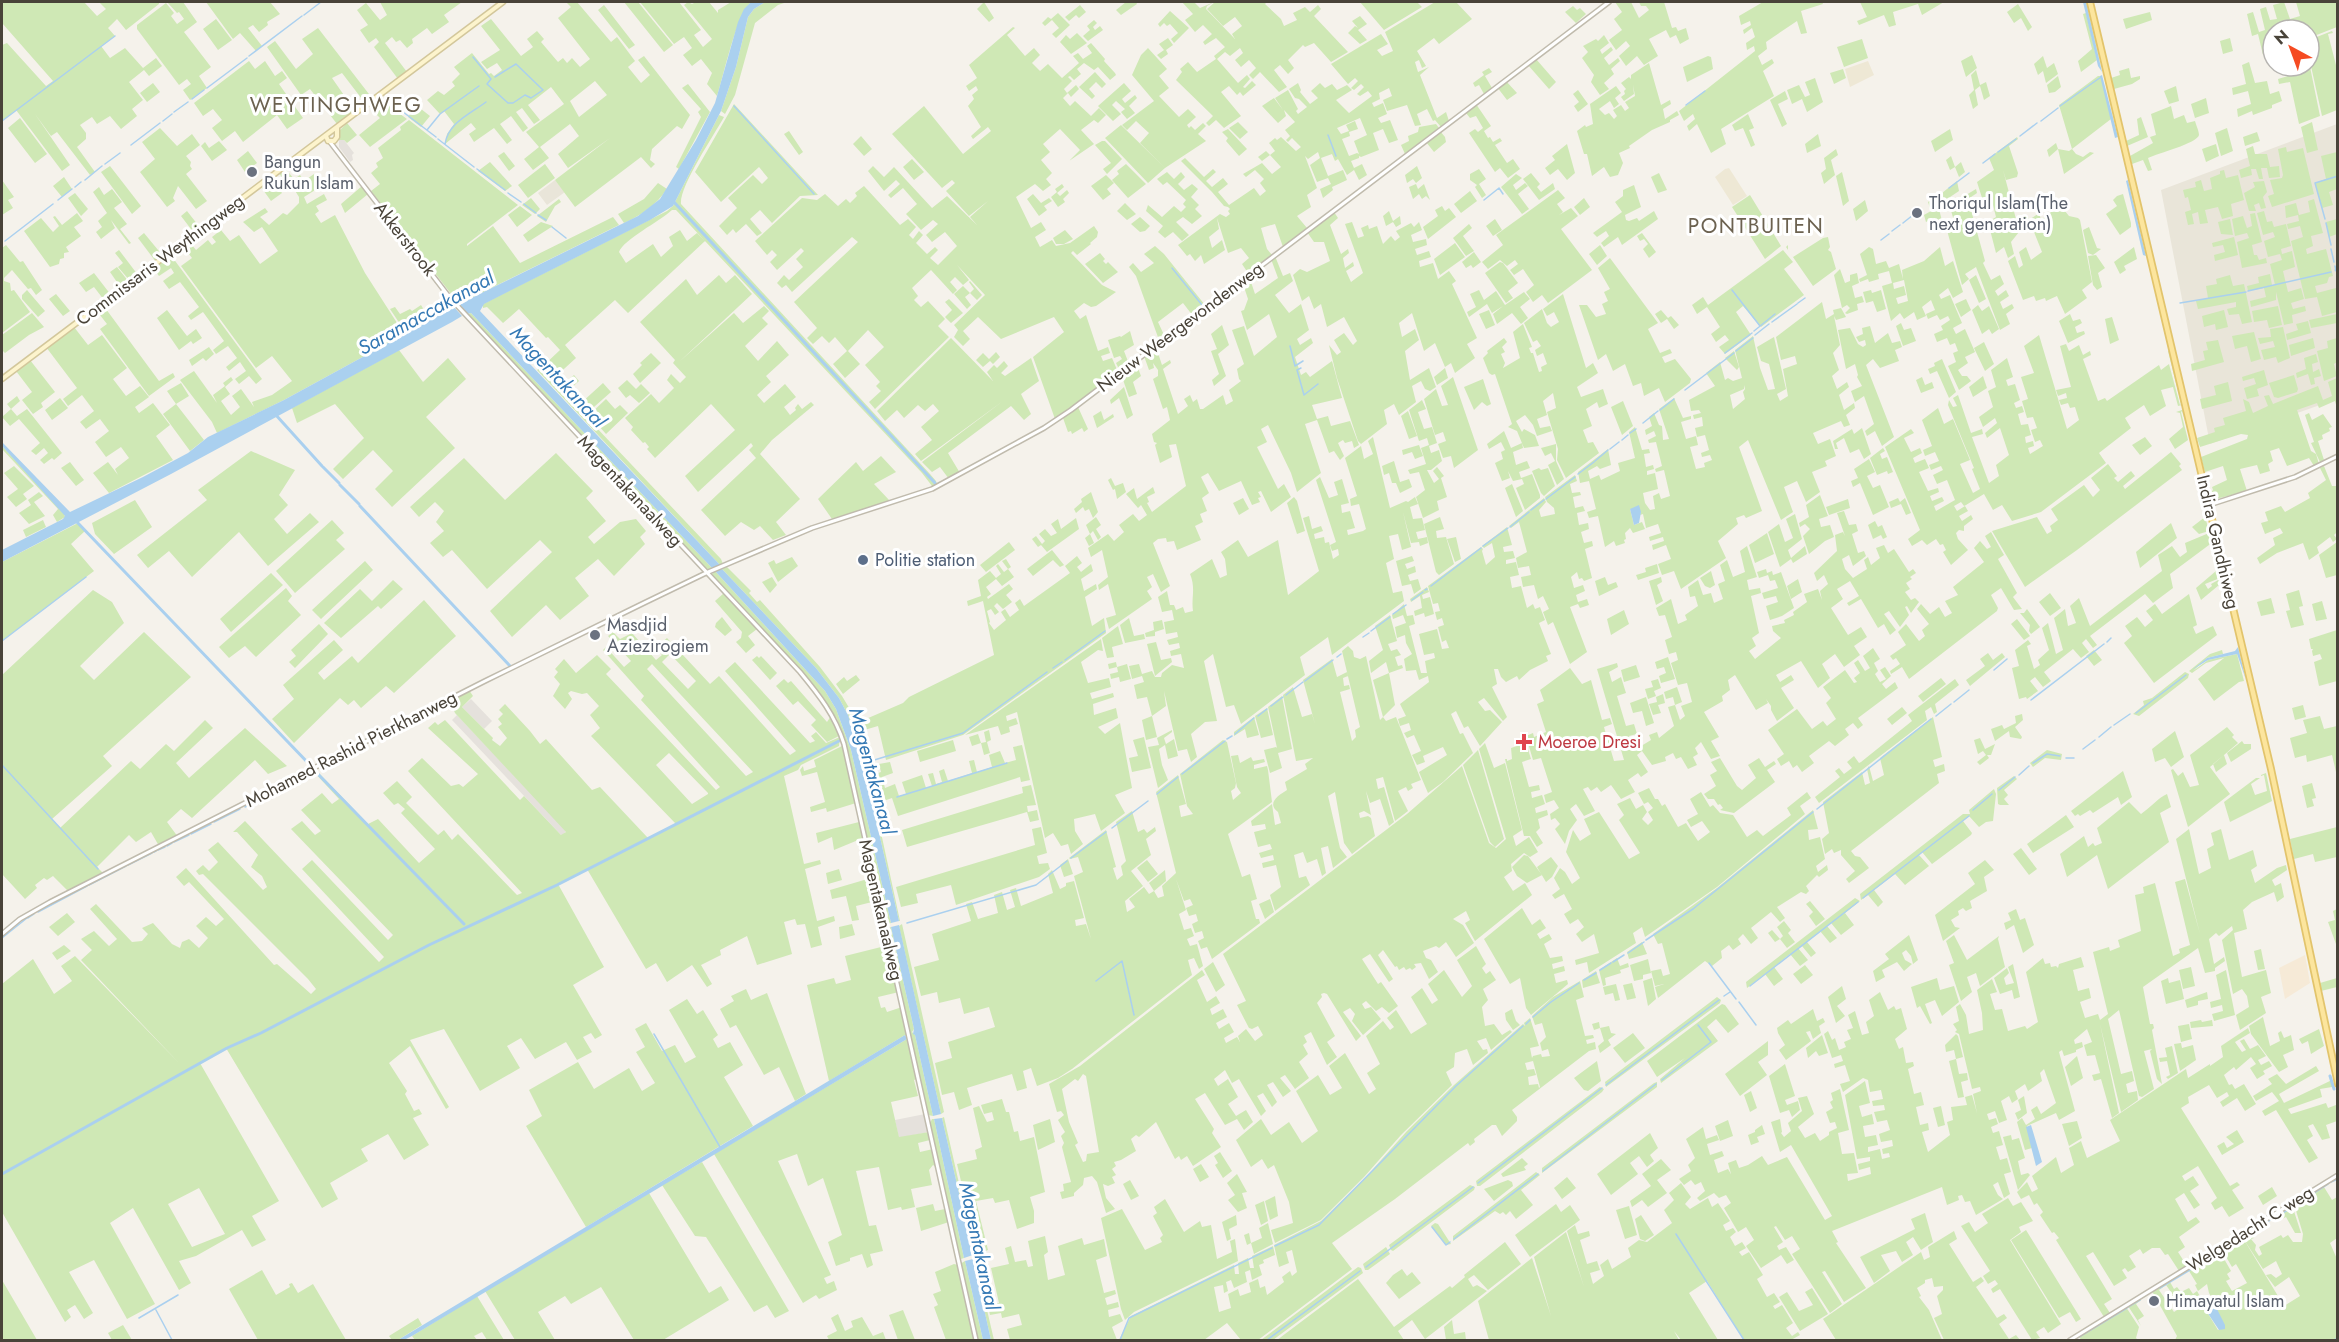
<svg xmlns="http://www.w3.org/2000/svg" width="2339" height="1342" font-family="Jost,sans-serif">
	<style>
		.residential { fill: #e9e5d9 }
		.commercial { fill: #f6ead7 }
		.industrial { fill: #e5e1dc }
		.education { fill: #eee8d5 }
		.green { fill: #cfe8b5; fill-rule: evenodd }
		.water { fill: #aad0ef }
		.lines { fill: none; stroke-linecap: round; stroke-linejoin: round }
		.stream { stroke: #aad0ef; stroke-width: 1.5 }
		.canal { stroke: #aad0ef; stroke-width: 3 }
		.tertiary-casing { stroke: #c0bbad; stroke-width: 6 }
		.secondary-casing { stroke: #d3c79b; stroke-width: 7 }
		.primary-casing { stroke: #e2c46c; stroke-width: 8 }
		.tertiary { stroke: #fff; stroke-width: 3 }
		.secondary { stroke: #fdf4cd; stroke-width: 4 }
		.primary { stroke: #fce59d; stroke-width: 4.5 }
		.worship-dot { fill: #6b7280; stroke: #fff; stroke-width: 2 }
		.service-dot { fill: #5c6f8a; stroke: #fff; stroke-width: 2 }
		.health-dot { fill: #e0444e; stroke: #fff; stroke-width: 2 }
		.labels { text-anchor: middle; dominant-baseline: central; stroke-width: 6; stroke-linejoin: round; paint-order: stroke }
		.worship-label { font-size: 18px; fill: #5b616d; stroke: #fff; text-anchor: start }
		.street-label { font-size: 18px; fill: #494339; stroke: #fff }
		.service-label { font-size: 18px; fill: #4e5e75; stroke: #fff; text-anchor: start }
		.health-label { font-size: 18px; fill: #be3a42; stroke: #fff; text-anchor: start }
		.water-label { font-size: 20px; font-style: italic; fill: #3378b4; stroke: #fff }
		.quarter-label { font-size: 21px; letter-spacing: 1.5px; fill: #6c6250; stroke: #fff }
	</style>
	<rect width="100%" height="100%" fill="#f5f2eb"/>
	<path class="residential" d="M2337,124V399L2210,444L2161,190Z
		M555,180L565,192L547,205L538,193Z"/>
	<path class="commercial" d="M2305,955L2310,983L2285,999L2279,968Z"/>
	<path class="industrial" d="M339,140H344L354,153L352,155L353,160L350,162L339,147Z
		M471,699L492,721L484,729L462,707Z
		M457,715L561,825L566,831L562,836L452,720Z
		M925,1114L929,1132L899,1138L895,1120Z"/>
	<path class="education" d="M1868,61L1874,75L1850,87L1845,69Z
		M1729,168L1747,196L1733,205L1715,177L1725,169Z"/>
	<path class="green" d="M2,2H84L97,16L106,9L99,2H159V4L126,30L117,19L108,28L115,36L101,46L110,58L125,48L143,68L156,58L162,66L149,76L144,70L129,82L143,100L132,109L137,116L121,129L110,116L97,124L92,117L80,125L86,133V139L77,147L95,172L90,175L57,132L51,136L35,114L70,165L62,171L16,110L2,121V45L7,43L46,86L53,81L2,23Z
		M167,2H183L197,22L184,32L211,67L199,76L207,88L190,100L183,90L191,84L187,79L179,85L137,29V25L166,3L174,13L171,16L177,24L184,19L179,12L177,13Z
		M206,2H270L280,14L267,22L268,25L259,32L253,25L248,28L262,46L256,51L240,33L233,39Z
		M380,2H462L444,15L449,22L432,34L427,28L412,39L413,43L407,48L400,40L396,42L392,37L385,43L407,72L398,79L374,47L379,42L376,38L369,43L360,30L368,25L357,10L366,3L380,20L387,15Z
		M566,2H577L611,42L617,37L635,61L628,67L641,83L650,75L638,60L644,56L690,115L682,129L677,126L652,149L650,160L655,164L651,168L641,157L575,207L555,180L610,138L568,168L558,154L579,136L570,124L540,147L549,158L533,170L524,159L539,147L526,132L564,104L551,87L528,105L540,120L534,124L522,108L516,112L528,128L523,132L511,116L500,124L512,140L507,144L494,128L474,142L469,134L476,129L471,123L445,144L447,134L454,124L444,111L440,114L427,100L438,91L444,95L455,86L452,82L460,74L454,67L472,53L489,74L491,73L494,76L502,70L497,63L487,69L481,62L500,50L481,26L491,19L521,56L533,47L527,39L537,31L544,39L541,42L558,62L563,58L567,63L572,58L580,67L590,59L558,18L571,7ZM595,81L607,95L579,117L570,101Z
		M624,2H638L673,45L664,52Z
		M640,2H679L701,30L694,35L703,47L712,39L684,5L688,2L692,4L696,2H709L718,13V10L731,2H751C735,19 725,71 717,96L707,84L712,73L701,59L692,66L683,55L692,48L684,37L674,44Z
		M765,2H787L778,5L755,23L735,95L725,114L721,111L736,67L748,17L754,9Z
		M984,2L994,18L989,22L977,9Z
		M1126,2H1136L1137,4L1121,15L1116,10Z
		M1182,2H1194L1200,8L1214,2L1207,6L1206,9L1235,39L1232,34L1242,26L1235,17L1223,26L1207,9L1215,2H1267L1265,4L1281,19L1284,26L1297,20L1293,13L1305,7L1310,12L1318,5L1321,9L1314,16L1348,52L1331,62L1314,43L1305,47L1303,45L1288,60L1294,68L1288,74L1280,65L1274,70L1287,87L1279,92L1260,72L1253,79L1249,75L1256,68L1249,60L1241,67L1235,60L1243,53L1240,48L1230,56L1225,52L1217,59L1238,83L1247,75L1250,79L1243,87L1245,88L1252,81L1256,85L1243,96L1240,92L1237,95L1229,86L1221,92L1241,116L1224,128L1216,120L1209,126L1206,123L1213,116L1176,80L1182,72L1180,69L1188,62L1197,72L1216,59L1214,56L1225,47L1216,38L1205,45L1203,42L1212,34L1203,25L1195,32L1185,20L1193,14Z
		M1360,2H1417L1422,7L1384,30Z
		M1435,2H1456L1472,19L1439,44L1434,38L1417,51L1426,66L1422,68L1419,60L1415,62L1418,72L1429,67L1420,75L1437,118L1446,112L1449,121L1441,127L1435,120L1433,121L1427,109L1417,114L1421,125L1415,126L1407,105L1387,111L1383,100L1392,96L1389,88L1379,93L1380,99L1372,103L1374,107L1383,103L1387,114L1378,118L1381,123L1390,120L1398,140L1389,143L1383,129L1373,133L1379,150L1361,157L1359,156V158L1351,161L1354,168L1362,164L1367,175L1359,180L1354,170L1347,175L1338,159L1335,161L1332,154L1321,158L1328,176L1343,170L1347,180L1332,187L1333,190L1323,198L1320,189L1331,184L1328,178L1317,182L1310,165L1320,158L1318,152L1308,159L1305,156L1317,188L1307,195L1311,207L1297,216L1307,228L1283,247L1275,224L1261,228L1267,249L1272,255L1248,273L1242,264L1249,258L1241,248L1228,253L1217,218L1219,229L1209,237L1212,248L1222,240L1225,250L1204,264L1201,255L1195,261L1190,254L1187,256L1178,245L1220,214L1226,217L1230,214L1228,211L1230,209L1228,207L1224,206L1212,192L1181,161L1185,158L1204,177L1213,169L1216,172L1206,181L1212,187L1223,178L1228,184L1218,192L1229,205L1254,188L1260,196L1266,191L1260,183L1264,179L1255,170L1246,177L1243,174L1262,163L1272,174L1281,167L1270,155L1262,161L1258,157L1266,151L1270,155L1275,151L1269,143L1275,138L1277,140L1281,137L1296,151L1301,147L1292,138L1288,142L1286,140L1290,136L1285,130L1295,122L1284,110L1286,116L1278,123L1262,106L1274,98L1283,110L1275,98L1288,90L1298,109L1296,111L1298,114L1307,107L1299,99L1295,98L1289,89L1298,83L1301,90L1300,92L1310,104L1318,98L1311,91L1320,83L1325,88L1332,84L1337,90L1347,85L1352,90L1336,100L1349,113L1372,96L1368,91L1360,96L1357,94L1364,87L1361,84L1354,90L1351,88L1358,81L1355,78L1348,84L1331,64L1381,34L1388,44L1377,50L1382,56L1393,51L1385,32ZM1360,118L1367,135L1354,141L1359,154L1357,153L1349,156L1342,139L1350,136L1349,132L1358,129L1355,121L1346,125L1349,131L1341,134L1337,128Z
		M1615,2H1631L1639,18L1649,10L1646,6H1641L1639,2H1664L1672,28L1676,27L1678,31L1686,28L1689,39L1680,44L1676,35L1670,38L1666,30L1649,39L1658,56L1644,65L1637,56L1626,66L1619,56L1630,46L1626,41L1616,50L1609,40L1622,30L1614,19L1622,12Z
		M1763,2H1822L1823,4L1801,11L1807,33L1801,34L1797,21L1766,42L1767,49L1758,56L1762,65L1772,59L1774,63L1763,71L1774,96L1721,129L1726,144L1711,153L1697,124L1689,131L1687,126L1695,119L1693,114L1684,121L1679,111L1755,51L1754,46L1747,50L1746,43L1755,37L1752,28L1744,34L1743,30L1751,25L1750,21L1741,25L1739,16Z
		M1860,2H1944L1922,15L1918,4L1893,12L1896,25L1889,27L1884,15L1859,25L1857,21L1867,17Z
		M2086,2L2088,5L2102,72Z
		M2284,2L2290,19L2300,16L2296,2H2337V27L2309,38V30H2273V51L2263,55L2258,34L2252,36L2247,14L2253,12L2259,32L2265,30L2260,9L2266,7L2270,20L2277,19L2273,5Z
		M2018,4L2032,27L2028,31L2021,18L2014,23L2007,12Z
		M604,5L635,45L629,49L598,10Z
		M1080,5L1086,12L1079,18L1076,15L1069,21L1065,17Z
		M1573,6L1577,10L1580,8L1586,14L1576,23L1565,12Z
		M1170,11L1189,28L1174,43L1171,39L1178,33L1170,24L1167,26L1164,23L1160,27L1158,24Z
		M2150,12L2152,20L2126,29L2123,19Z
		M1058,13L1070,25L1056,38L1052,34L1059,28L1052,20L1045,26L1042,23L1048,17L1051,19Z
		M2086,13L2097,60L2081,72L2078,61L2092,49L2083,14Z
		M1360,16L1367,24L1358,30L1367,40L1360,44L1348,33L1355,26L1358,28L1352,21Z
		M216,19L232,40L218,50L203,29Z
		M1094,20L1097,23L1093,27L1095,30L1100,26L1103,30L1088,41L1083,36L1090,30L1087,26Z
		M1013,27L1015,28L1007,35L1025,56L1034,48L1040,55L1032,63L1040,71L1048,64L1062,78L1079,63L1073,56L1078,53L1083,59L1092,53L1087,46L1091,43L1105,59L1104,61L1115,73L1116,75L1110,80L1098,67L1094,70L1084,63L1077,69L1081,74L1074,80L1070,76L1068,77L1072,81L1064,89L1067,93L1076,85L1079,89L1071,97L1068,93L1063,98L1070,106L1075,101L1091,116L1099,108L1106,115L1098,123L1094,120L1081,130L1094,144L1069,161L1080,150L1060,129L1043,144L1050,152L1041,160L1052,173L1046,179L1051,185L1043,191L1035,184L1016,197L1031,228L1041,222L1046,230L1035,237L1040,247L1052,240L1056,246L1070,243L1094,226L1098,232L1097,237L1090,243L1091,244L1077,255L1073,251L1071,253L1102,285L1116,292L1096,306L1091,307L1084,303L1074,311L1080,319L1086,315L1098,351L1108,347L1110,353L1101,356L1103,361L1112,358L1118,372L1068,411L1055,419L1033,357L1064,332L1054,317L1001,339L978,317L963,331L970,339L963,346L954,337L958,330L954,325L985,295L957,265L969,280L963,285L955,277L950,282L957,290L953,294L931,270L912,288L918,296L914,300L921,307L928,301L945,319L938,326L949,337L875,409L869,402L881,391L876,386L880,382L865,365L884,347L868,330L848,351L860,364L845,378L833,364L847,351L835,337L829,343L822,336L813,344L807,338L817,328L794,302L858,242L852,237L792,292L786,285L782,288L777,283L784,275L789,280L803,267L796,259L804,251L801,248L777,270L770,262L777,255L772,250L767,255L755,241L802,198L817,200L825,194L838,206L846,199L850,203L857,196L855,193L864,186L900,225L908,219L916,227L909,235L913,239L919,231L923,235L916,243L927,254L935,247L938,250L930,258L938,265L957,246L945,232L932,242L926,235L938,224L933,220L921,230L906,214L917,204L903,188L891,198L888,195L900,184L896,180L884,191L868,171L873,166L884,177L894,167L932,208L947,196L977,225L970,217L988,201L969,216L946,191L955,183L952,180L942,188L892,134L924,106L963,154L991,131L988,127L973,139L971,136L981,127L968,106L974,99L972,95L978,90L976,86L969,91L966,86L977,78L969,65Z
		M318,28L372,98L365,103L342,73L332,78L355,111L337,124L310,89L301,95L267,47L275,41L296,69L313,54L302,39Z
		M2332,31L2333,33L2328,34L2337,69V110L2322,116L2309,57V40Z
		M1077,33L1087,43L1071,54L1060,42L1066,35L1070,39Z
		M1604,35L1609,43L1600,50L1602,54L1611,47L1613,50L1604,58L1609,65L1618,58L1620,61L1611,69L1614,74L1604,83L1609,89L1600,95L1591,82L1594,75L1582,58L1588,52L1583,46L1596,39L1598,41Z
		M1168,38L1173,45L1166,50L1168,54L1161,59L1157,55L1164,50L1159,44Z
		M2230,38L2233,51L2223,54L2220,41Z
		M1862,39L1868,58L1844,67L1837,47Z
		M1148,48L1167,69L1159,76L1169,88L1159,96L1179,117L1188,109L1196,117L1187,125L1189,128L1191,126L1195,130L1203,123L1206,126L1198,134L1206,141L1165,168L1148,183L1105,138L1121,125L1164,167L1140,143L1149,133L1136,121L1127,130L1122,125L1154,101L1132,75L1141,55Z
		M1972,55L1977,68L1966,77L1961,61Z
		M1708,56L1711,57L1713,69L1687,82L1683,67Z
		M2043,56L2047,68L2054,63L2058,74L2046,83L2043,71L2038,75L2034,64Z
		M1536,59L1556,82L1549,89L1528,65Z
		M249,61L255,69L265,61L275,76L282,71L287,78L279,84L303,118L287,129L277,115L243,142L235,131L222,141L212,128L222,120L213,109L203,116L194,103Z
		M2249,62L2255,83L2267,81L2270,94L2279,91L2282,101L2272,105V108L2253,115L2252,111L2238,117L2237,109L2251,104L2248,91L2233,95L2232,88L2246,84L2242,65Z
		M2309,62L2320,116L2299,124L2290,82L2279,84L2278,79L2288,76L2285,66H2309Z
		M1649,63L1661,105L1670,100L1671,104L1663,109L1665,119L1677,111L1679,115L1670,120V122L1652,130L1629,146L1630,148L1619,153L1623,163L1618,175L1610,177L1604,167L1592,176L1587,154H1584L1577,131L1585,125L1586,127L1593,124L1590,104L1616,86L1621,93L1615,98L1619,104L1614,108L1610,101L1599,109L1605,115L1609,113L1614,119L1617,116L1613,110L1621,105L1625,111L1629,108L1625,102L1635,96L1633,85L1634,94L1624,101L1621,97L1625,94L1624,91L1626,89L1621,83L1629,77L1631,79V75Z
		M1489,68L1492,72L1485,76L1492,88L1484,94L1479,85L1475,87L1473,83L1484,75L1482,72Z
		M2129,68L2131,78L2140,76V79L2132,84L2114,89L2111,78L2120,75L2119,71Z
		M1843,69L1846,78L1834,84L1830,73Z
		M1976,70L1980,85L1986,82L1990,96L1984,100L1980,86L1975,90L1978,105L1973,109L1969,95L1974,90L1971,75Z
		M1095,72L1106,84L1102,88L1096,82L1089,89L1095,96L1092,99L1079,87Z
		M2058,76L2061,87L2055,92L2049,93L2047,85Z
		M2098,76H2101L2111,119L2072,149L2076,154L2083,157L2090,152L2094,153L2064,174L2058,149L2049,157L2047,150L2056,143L2058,149L2069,151L2072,149L2059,105Z
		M1815,78L1823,102L1807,112L1802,99L1792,104L1787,90L1799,85L1805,97L1810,95L1805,82Z
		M1506,81L1517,93L1507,100L1497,87Z
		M153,83L160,92L147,102L140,93Z
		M1124,83L1131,91L1122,99L1125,103L1135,95L1137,98L1129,106L1135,113L1127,119L1121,112L1125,109L1116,101L1112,105L1121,114L1113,121L1098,106Z
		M688,84L710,112L679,169L676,167L701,117L698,112L701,109L682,88Z
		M2176,86L2179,101L2169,104L2164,91Z
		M1578,90L1588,104L1578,112L1574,106L1579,102L1573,94Z
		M1785,91L1788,99L1778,104L1787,124L1782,127L1770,100Z
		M2206,98L2209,113L2195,118L2191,104Z
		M378,100H381L407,119L370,147L359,135L380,118L370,108L371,104Z
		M734,104L818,195L800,196L772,223L760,210L750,219L762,233L757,236L746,224L736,233L733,229L727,235L719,226L737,208L728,198L753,175L762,184L768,178L759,167L721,202L695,172Z
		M1476,104L1491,126L1484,131L1488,138L1490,137L1493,142L1500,138L1502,141L1495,145L1507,163L1513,159L1520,169L1508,178L1500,168L1495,172L1469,133L1475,129L1478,132L1483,128L1476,116L1470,118L1466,113Z
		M416,105L430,116L421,127L408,117Z
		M2171,106L2174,119L2184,115L2187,123L2195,121C2196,125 2199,131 2199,135C2198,143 2156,154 2148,158L2152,170L2148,171L2143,160L2132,164L2130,156L2153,143L2150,137L2156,135L2151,114Z
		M1748,114L1754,128L1749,130L1755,145L1751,147L1743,128L1735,131L1732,125Z
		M719,115L724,117C714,135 679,187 681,204L930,474L936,481L937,485L932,486L922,473L676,210H672C659,222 624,239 619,252L626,263L653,244L661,257L673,246L669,237L680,230L687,241L697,233L705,241L628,313L615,300L565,345L576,358L553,379L542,367L560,350L548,337L546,338L519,309L503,323L487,307L483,308V304L667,211L673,206Z
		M2141,117L2148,137L2127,146L2126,141L2139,135L2137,119Z
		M20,118L47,154L35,163L8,128Z
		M409,120L518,205L467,244V246L493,226L520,263L613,217L619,225L459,304L371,191L380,184L371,173L378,167L376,163L383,158L378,148L401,130L400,127Z
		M1238,122L1248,132L1240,139L1229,128Z
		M2312,122L2318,150L2307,153L2301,127Z
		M347,123L357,135L347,143L344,140H339L340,130Z
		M1436,124L1439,128L1405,154L1401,145L1409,141L1408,136L1418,132L1419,127Z
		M160,128L177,146L192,134L200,145L186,156L191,162L190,166L192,169L186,174L207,201L196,209L178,186L173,198L175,201L167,207L140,172L155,159L142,142Z
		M2227,128L2233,151L2221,156L2215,133Z
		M1228,129L1247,149L1239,156L1226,141L1228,138L1222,132Z
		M1950,129L1953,140L1935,152L1931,141Z
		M789,131L803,152L799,155L784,134Z
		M1440,131L1445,137L1446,142L1434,152L1426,142Z
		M2257,132L2260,141L2245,146L2243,137Z
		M1818,134L1821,146L1807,153L1805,144Z
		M861,136L872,149L864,156L853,144Z
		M2017,137L2018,139L2009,146L2018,173L2017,177L2006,180L2003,170L2016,219L2028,216L2029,220L2039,213L2041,220L2060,205L2069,216L2078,218L2080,220L2092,282L2082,290L2087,298L2065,314L2057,296L2046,301L2045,298L2036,301L2034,296L2023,300L2008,261L2015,256L2019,268L2023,265L2019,252L2026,247L2031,260L2042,252L2032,227L2024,232H2019L2011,242L2014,254L2008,258L2004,247L1996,253L1988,222L1996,217L1991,197L1983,201L1977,182L1994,170L1989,158Z
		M219,141L227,150L212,161L201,146L205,142L209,148Z
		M1102,141H1105L1122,159L1107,174L1103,169L1111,163L1095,145Z
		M1567,144L1575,173L1567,180L1558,169L1550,175L1545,168L1555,160L1552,156Z
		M2216,144L2219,156L2206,162L2202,149Z
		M2253,146L2255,154H2267L2270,167L2279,166L2280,177L2269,178L2267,168H2261L2263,179H2259L2256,169H2251L2252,175L2241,178L2239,170L2250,166L2246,149Z
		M2286,147L2287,152L2303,148L2314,194L2272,207L2268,196L2274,194L2270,180L2282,178L2283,175L2278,149Z
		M1836,149L1838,155L1831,160L1835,175L1824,184L1821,173L1826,169L1824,158Z
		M248,151L257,163L245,172L237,160Z
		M504,152L515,166L509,171L498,156Z
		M2337,152V189L2329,192L2333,205L2322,208L2315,183L2326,179L2321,156Z
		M1951,156L1955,167L1961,162L1965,172L1959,177L1955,167L1950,170L1946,160Z
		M912,159L924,172L914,180L903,167Z
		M490,162L512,186L505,191L478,171Z
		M545,164L555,178L528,198L518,185Z
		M1126,164L1146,184L1128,198L1112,180L1119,174L1117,171Z
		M110,166L141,206L132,214L101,172Z
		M1417,166L1422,178L1416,183L1413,179L1407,183L1405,175Z
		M285,168L294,179L300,175L304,181L314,174L320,187L304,197L307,204L324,194L327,200L316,206L319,211L315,214L321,223L335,215L365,273L399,326L421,314L400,324L390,309L395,307L400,314L410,309L412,311L421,305L427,315L429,316L434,313L433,309L444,303L440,290L454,307L284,400L217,433L212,422L180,380L194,371L217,403L213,395L225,386L223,383L231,377L233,380L225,387L230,394L221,401L231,415L240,407L232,396L241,389L254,407L252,402L272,395L292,381L272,356L256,368L181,266L192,258L182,245L188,240L196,250L208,240L212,245L216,242L212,237L221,230L230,241L239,235L260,264L278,251L262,227L254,232L243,222L265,208L268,212L260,217L269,225L283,213L287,215L299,203V197L292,186L288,189L287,185L279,173Z
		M1479,169L1486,179L1479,184L1486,195L1482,198L1475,187L1477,185L1470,180V174Z
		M2224,170L2226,178L2238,175L2244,200L2231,204L2233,216L2222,219L2218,207L2205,210L2208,223L2200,224L2198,212L2192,214L2194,224L2188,225L2185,212L2191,210L2188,197L2185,198L2183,190L2196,187L2195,182L2201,180L2204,191L2212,189L2210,178L2220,174V171Z
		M1167,172L1174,179L1181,172L1185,177L1178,184L1184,190L1192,184L1198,189L1191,197L1199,205L1195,209L1202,216L1192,224L1183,217L1176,222L1189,235L1182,241L1173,232L1165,238L1158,232L1163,226L1146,211L1148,205L1162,217L1174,206L1181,212L1186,207L1183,204L1186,200L1167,182L1163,185L1157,179Z
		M1842,172L1849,201L1843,206L1836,176Z
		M1531,173L1540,184L1537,187L1541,192L1553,183L1555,189L1539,200L1523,179Z
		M1659,173L1667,190L1658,193L1651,177Z
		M1516,174L1522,178L1513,185L1516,190L1525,183L1528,186L1518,194L1529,209L1522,214L1501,187Z
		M1106,175L1114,183L1107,189L1111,194L1103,200L1091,186Z
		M64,177L72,189L62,197L53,186Z
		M272,179L282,193L271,201L261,187Z
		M2,180L14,197L8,200L13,208L2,215Z
		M1957,181L1959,191L1950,197L1953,198L1957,206L1962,204L1961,198L1976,189L1977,193L1968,199L1970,205L1980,198L1981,202L1971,210L1985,261L1983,263L1991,280L2000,275L2004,284L1995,291L1998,296L2006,290L2009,296L2000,302L2003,309L2012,304L2014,308L2006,314L2010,324L2000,330L1976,267L1965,274L1969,279L1962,285L1945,223L1954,221L1948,200L1940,204L1937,197Z
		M2264,181L2267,192L2263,197L2266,208L2261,209L2259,203L2254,205L2256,211H2249L2244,193L2255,187L2253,182Z
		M658,183L667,189C656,205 642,215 624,223L618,214L644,199Z
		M1062,184L1064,187L1057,193L1060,196L1067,190L1069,193L1063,199L1065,202L1058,207L1051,197L1057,192L1055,189Z
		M1416,184L1418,189L1424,184L1430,200L1426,196L1422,199L1419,194L1413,199L1409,187Z
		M1634,185L1641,207L1625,215L1626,220L1629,221L1637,218L1639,221L1654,211L1658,219L1622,245L1618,237L1604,247L1601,243L1609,236L1606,231L1597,237L1593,233L1622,212L1615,202L1623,196V190Z
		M362,186L368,194L345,213L341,204Z
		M99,187L104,195L112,189L122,202L114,208L127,224L120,229L131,243L129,244L111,220L115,228L101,239L96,232L102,227L98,221L107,213L93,192Z
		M1558,190L1565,198L1557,204L1563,212L1559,215L1571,208L1578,216L1561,229L1592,270L1548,303L1542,295L1533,302L1526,292L1534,285L1523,269L1514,275L1510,270L1518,264L1515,260L1507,266L1500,260L1488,269L1482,262L1503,245L1496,235Z
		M1470,191L1477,201L1461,213L1454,204Z
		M75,193L88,209L81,216L68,198Z
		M1033,194L1041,203L1049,198L1052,201L1044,206L1047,210L1039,216L1027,199Z
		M2123,194L2131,223V227L2120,235L2106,214L2117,206L2113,200L2117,196Z
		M1750,195L1781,246L1765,259L1732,207Z
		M1936,197L1943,225L1940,222L1935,226L1934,221L1930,220L1926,222L1924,215L1931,211L1928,202Z
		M531,198L540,209L535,214L522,205Z
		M1584,198L1590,207L1580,215L1574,207Z
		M559,199L561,202L555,206L546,222L537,216Z
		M2314,199L2323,233L2311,236L2313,246L2306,249L2307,254L2326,249L2333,276L2329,277L2327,283L2315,286L2317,293L2336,288L2337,312L2322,316L2317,297L2305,299L2291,241L2303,237L2300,226L2288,229L2287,224L2299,221L2298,215L2286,218L2285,206L2296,203L2299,215L2310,212L2308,201Z
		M1865,200L1868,211L1856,221L1853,209Z
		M1125,203L1136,214L1127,220L1117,211Z
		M520,206L532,215L517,227L508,215Z
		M1442,206L1445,211L1449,208L1456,217L1428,239L1423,227L1438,216L1435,210Z
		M187,211L198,225L196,227L198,229L194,233L181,216Z
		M1389,211L1393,221L1400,216L1401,224L1396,227L1393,222L1386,226L1383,216Z
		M2264,211L2267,222L2272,221L2274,227L2286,224L2291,246L2281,249L2282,254L2292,251L2295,267L2283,271L2288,292L2301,288L2304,299L2291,303L2293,309L2305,306L2306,311L2292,315L2293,323L2284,325L2276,292V300L2251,307L2250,301L2266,297L2264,288L2248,291L2247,286L2259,283L2258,277L2270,274L2272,285H2275L2270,264L2282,260L2280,254L2268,257L2264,241L2275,237L2273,232L2263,235L2257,213Z
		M1334,212L1338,218L1330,225L1341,254L1348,249L1349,253L1343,258L1345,268L1353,262L1354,266L1346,271L1351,282L1363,273L1345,224L1352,222L1358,238L1364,236L1361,228L1368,225L1369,229L1377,226L1383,244L1391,236L1395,241L1400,237L1396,231L1411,223L1414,227L1419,222L1422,230L1411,235L1413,242L1426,239L1427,245L1415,249L1417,255L1429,251L1431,257L1419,261L1420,267L1433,263L1438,279L1449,271L1456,281L1452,284L1477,338L1467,344L1475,358L1455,373L1451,363L1445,367L1435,343L1424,351L1412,313L1399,323L1402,337L1415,329L1419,340L1405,351L1410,380L1429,368L1436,387L1430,391L1425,389L1421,381L1412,386L1416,402L1399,415L1394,404L1384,410L1387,424L1361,444L1358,441L1337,378L1329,345L1337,355L1341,352L1334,340L1344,333L1353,345L1357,341L1344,317L1327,327L1321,304L1314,309L1309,296L1302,301L1293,275L1300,269L1307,272L1330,261L1324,242H1314L1307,232Z
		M77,213L83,221L74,227L81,236L66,247L69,252L64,253V258L60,259L59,264L50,267L24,231L41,218L53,232L59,226L53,217L55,216L62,225Z
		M2255,213L2262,242L2252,245L2254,255H2257L2259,260L2266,258L2267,263L2242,268L2237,242L2249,238L2247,233L2235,236L2232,219L2243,216L2247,228L2252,226L2250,214Z
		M1140,217L1150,226L1145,231L1140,232L1131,224Z
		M1495,219L1502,230L1493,236L1486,226Z
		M2230,219L2233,235L2221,234L2218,222Z
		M2337,219V234L2329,237L2326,222Z
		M541,222L553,226L528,242L523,235Z
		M1469,224L1472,228L1463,236L1474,251L1466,256L1453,238Z
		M2089,227L2097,248L2101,249L2093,255L2088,253L2083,230Z
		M1065,230L1073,239L1064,244H1056L1053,238Z
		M144,233L163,256L156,262L138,238Z
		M1642,233L1656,252L1649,258L1643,249L1648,244L1644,239L1640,241L1637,236Z
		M1828,237L1830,247L1828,250L1831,252L1836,269L1813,286L1786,247L1788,245V250L1793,257L1823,238Z
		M2234,237L2238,255L2215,261L2214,255L2225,252L2223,245L2213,247L2212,243Z
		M1455,243L1465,257L1440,275L1434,259Z
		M6,245L20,262L23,261L42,290L36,295L31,288L28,289L12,270L4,278V281L10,283L11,291L14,290L30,312L2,333V248Z
		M1600,245L1607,256L1597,265L1589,254Z
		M1155,246L1164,254L1205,305L1193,316L1183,303L1158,322L1165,337L1159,340L1136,276L1129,267L1133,263L1141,272L1154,263L1144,254Z
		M1869,247L1873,249L1876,264L1886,261L1889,268L1899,264L1903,279L1902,270L1924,261L1940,247L1945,266L1953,261L1963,292L1953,298L1948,288L1939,295L1941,299L1950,295L1962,323L1953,328L1956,334L1965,329L1975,352L1965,357L1968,363L1958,370L1962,376H1967L1971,381L1959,390L1948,366L1956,362L1953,353L1958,351L1955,343L1950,345L1947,338L1937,342L1934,334L1943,330L1941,326L1950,320L1948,316L1940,320L1937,315L1928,319L1926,314L1935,310L1931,300L1922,307L1926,316L1917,320L1914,312L1904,319L1900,313L1891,321L1882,286L1892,283L1889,271L1878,274L1879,279L1869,282L1868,279L1860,282L1859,279L1867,275L1860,254ZM1904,280L1908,301L1898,304L1896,298L1906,295L1904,286L1894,289L1893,283Z
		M2134,247L2137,259L2124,266L2126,270L2120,274L2114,262Z
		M119,250L138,275L130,281L118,267L123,263L115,253Z
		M1783,250L1793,262L1784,269L1804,295L1761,327L1743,306L1736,312L1751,335L1725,354L1719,347L1729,340L1725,335L1716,342L1711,334L1720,327L1707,307L1697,314L1692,305L1703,297L1708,305Z
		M1474,252L1481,262L1473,268L1471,265L1466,268L1462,262Z
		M1100,253L1105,259L1103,261L1106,264L1108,262L1118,272L1103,283L1085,264Z
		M170,254L262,379L256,384L249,376L239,384L235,379L246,371L240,362L229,371L226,367L237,358L228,346L216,354L213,350L224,341L203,312L191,320L188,316L199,307L180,282L169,289L163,281L174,273L171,268L159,276L153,268Z
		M2096,255L2105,268L2098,273L2102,287L2097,290L2093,285L2088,256Z
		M1275,256L1283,276L1290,273L1293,281L1275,295L1289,313L1301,304L1309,330L1297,339L1300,345L1311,338L1313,343L1295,357L1301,375L1306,372L1310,377L1332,361L1342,398L1312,405L1317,419L1328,416L1331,426L1350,421L1359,445L1354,448L1352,441L1345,443L1343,440L1338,443L1344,456L1340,460L1334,451L1329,453L1317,420L1305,424L1321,473L1297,492L1291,473L1268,425L1261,429L1267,442L1257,447L1278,489L1284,484L1291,497L1271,512L1261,491L1258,492L1261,497L1258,498L1260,502L1252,505L1241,481L1219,491L1208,473L1201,477L1209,493L1202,498L1207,511L1200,514L1203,522L1195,526L1201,540L1177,550L1174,541L1167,542L1166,538L1158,539L1153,543L1170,586L1161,592L1153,574L1147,577L1152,587L1147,591L1152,599L1109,629L1106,618L1116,615L1108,584L1099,590L1098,585L1108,577L1102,550L1091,557L1088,548L1108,534L1114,541L1124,532L1119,525L1133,514L1139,521L1147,515L1141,505L1138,508L1126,494L1134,488L1137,499L1153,487L1155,493L1147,497L1149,502L1147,503L1152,512L1186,486L1176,444L1169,445L1172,457L1160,463L1155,445L1157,443L1154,442L1152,434L1170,420L1167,407L1163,409L1153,379L1158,376V370L1153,363L1154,368L1149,370L1144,356L1150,355V352L1156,347L1162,365L1170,360L1171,363L1163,369L1178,414L1188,406L1184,399L1190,395L1193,402L1197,399L1200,409H1203L1223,395L1226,405L1233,401L1229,390L1241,381L1239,379L1237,369L1244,364L1232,330L1244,326L1254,356L1277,337L1269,314L1247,330L1241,311L1244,310L1248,299L1242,281L1249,276L1255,294L1278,278L1271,259Z
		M1610,258L1658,323L1648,329L1660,353L1670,349L1672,353L1662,357L1665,363L1675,359L1691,379L1690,383L1665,402L1659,388L1644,396L1641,383L1633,386L1625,364L1613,371L1606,354L1598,360L1579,305H1587L1596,317L1606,314L1602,304L1608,301L1604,292L1610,289L1598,268Z
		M1500,262L1503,263L1518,283L1508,291L1513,298L1506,303L1485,273Z
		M117,267L129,282L121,288L110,272Z
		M1840,269L1845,283L1850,281V275L1857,273L1859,283L1852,286L1855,298L1862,296L1864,302L1857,304L1858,310L1847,314L1845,313L1850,308L1847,305L1842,308L1834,275Z
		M94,273L111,295L104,300L94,287L86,292L79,283Z
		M719,275L726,283L735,275L752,294L679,362L734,313L743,323L764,306L769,311L762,318L768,324L745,346L758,361L777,341L789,355L766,376L771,382L757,395L764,403L785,384L796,397L784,407L790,415L796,410L795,408L798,404L802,409L811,402L814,405L772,440L760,454L800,499L776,522L786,535L773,540L760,526L754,530L741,522L725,536L701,510L756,458L749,450L753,446L751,443L698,492L685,476L735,430L711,404L655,458L647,449L649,447L645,442L643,443L631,430L633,427L625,418L651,394L659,403L674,388L667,380L671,374L680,383L686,377L673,363L675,360L640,322L686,279L697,295Z
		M1976,275L1986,299L1979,303L1969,280Z
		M2230,275L2233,286L2244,284L2252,322L2242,324L2239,314L2229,315L2227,309L2236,307V302L2198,309L2196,301L2208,298L2206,286L2217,284L2216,279Z
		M970,281L982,295L977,300L970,293L965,297L971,305L967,309L954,294L963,286L970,293L974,289L969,282Z
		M27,290L45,311L38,317L22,299V295Z
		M1479,290L1484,300L1496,291L1505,305L1524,292L1530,299L1520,307L1528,318L1521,324L1512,313L1497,324L1493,314L1503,306L1492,313L1487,304L1469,317L1467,312L1476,307L1470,294Z
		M1871,290L1872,293L1881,290L1886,309L1877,312L1873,301L1866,303L1863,292Z
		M56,294L70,311L63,316L49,299Z
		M1563,294L1586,368L1593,363L1598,373L1577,387L1581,397L1603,389L1608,404L1599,408L1597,402L1586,409L1592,426L1583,430L1588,443L1593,442L1599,453L1566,478L1557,460L1558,449L1547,412L1556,408L1553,393L1543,401L1547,415L1537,419L1540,428L1550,426L1552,431L1537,436L1533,425L1525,415L1516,421L1522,432L1524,429L1535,435L1539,446L1524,448L1517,431L1508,427L1512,424L1495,374L1492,375L1489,373L1483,358L1488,353L1487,351L1504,338L1507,342L1502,347L1505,352L1501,354L1505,363L1503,368L1520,358L1513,332L1523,324L1532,347L1529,348L1531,353H1533L1539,372L1542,371L1541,367L1547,364L1543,353L1537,356L1535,350L1541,346L1537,340L1533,342L1524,323L1542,309L1547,323L1551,327L1559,322L1554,312L1547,316L1543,309Z
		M949,299L963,313L951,323L945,317L952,310L945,302Z
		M1966,299L1971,310L1961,317L1955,304Z
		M1822,302L1826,319L1834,314L1833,310L1841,308L1846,317L1836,320L1834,316L1840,345L1833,353L1839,370L1832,376L1837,389L1847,382L1849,387L1839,395L1844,410L1854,403L1855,408L1846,415L1850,425L1844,427L1841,421L1813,433L1818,444L1830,439L1836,456L1825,461L1827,466L1812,472L1820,492L1806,502L1797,481L1784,487L1793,512L1781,520L1748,440L1739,447L1762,511L1746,518L1744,515L1736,518L1738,524L1718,541L1726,558L1681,589L1674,571L1662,575L1658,564L1671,559L1666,545L1653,550L1652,545L1664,541L1663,537L1650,541L1649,537L1661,533L1658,524L1646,528L1643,514L1640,515L1641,512L1630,509L1634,525L1642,522L1645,529L1633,533L1630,528L1625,533L1626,539L1624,540L1625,543L1616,546L1614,541L1605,547L1598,516L1589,518L1587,512L1596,509L1589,481L1580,483L1578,472L1608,449L1611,465L1600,469L1597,466L1588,471L1590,479L1599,475L1601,480L1620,471L1618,463L1635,458L1629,432L1635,427L1642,450L1649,449L1650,453L1644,454L1646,467L1653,465L1654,469L1647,471V475L1655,473L1658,489L1643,493L1645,503L1650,510L1655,509L1653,496L1659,493L1661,499L1670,496L1664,470L1656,472L1655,469L1662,466L1656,442L1649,443L1648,440L1656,436L1654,431L1646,435L1645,430L1652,426L1649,417L1654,413L1659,425L1662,426L1663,440L1669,439L1659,409L1674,398L1683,418L1691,416V419L1681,422L1686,439L1696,436L1698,445L1690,447L1696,469L1705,467L1704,463L1712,460L1710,455L1702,457L1701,453L1709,450L1705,435L1697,437L1695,428L1703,426L1702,417L1694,419L1693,415L1701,413L1699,410L1691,411L1689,400L1715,386L1706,373L1720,362L1725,380L1728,378L1733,381L1742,378L1735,350L1753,336L1760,368L1768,390L1775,389L1769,364L1761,361L1757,347L1774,337L1786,389L1777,394L1780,401L1788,396L1783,369L1797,364L1795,356L1781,360L1776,337ZM1744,385L1745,389L1743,392L1745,399L1733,409L1730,395L1744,389Z
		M103,305L159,381L173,373L175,377L149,396L100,329L107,324L96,310Z
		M1978,305L1982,311L1989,306L1999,329L1992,334L1989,329L1982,334L1972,310Z
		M2278,306L2282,325L2269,328L2267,320L2254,322L2252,311Z
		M167,310L187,336L196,329L202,338L193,344L191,341L179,350L157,318Z
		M1489,310L1495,325L1486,329L1479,314Z
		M1661,310L1668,318L1671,316L1679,325L1674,329L1667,319L1661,323L1655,314Z
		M2224,310L2228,327L2216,330L2215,324L2204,327L2202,316Z
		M32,313L44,327L29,335L5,353L2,350V335Z
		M471,313L712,568L709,570L703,566L467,314Z
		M2070,314L2073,321L2080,319L2082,323L2075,327L2077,333L2084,331L2085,334L2068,343L2059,321Z
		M2337,314V323L2311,328L2309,320Z
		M2112,317L2119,340L2110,344L2105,319Z
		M2308,321L2311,333L2287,340L2286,334L2298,330L2296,324Z
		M1901,323L1904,330L1911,328L1916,341L1903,346L1896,326Z
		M1222,325L1229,345L1218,354L1226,376L1214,386L1212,380L1219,374L1211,351L1217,349L1211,334Z
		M1870,326L1875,343L1888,333L1892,343L1900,341L1902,347L1895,350L1899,361L1880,368L1873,359L1866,365L1894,437L1882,446L1875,431L1867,436L1865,431L1874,424L1864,396L1855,402L1851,391L1862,386L1857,377L1858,375L1855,364L1846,369L1838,330L1850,328L1858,344L1863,347L1866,345L1865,340L1859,342L1856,337L1863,334L1862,328Z
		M74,327L88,345L102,335L127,368L113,379L126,396L140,386L149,397L135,407L139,413L153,403L170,425L156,436L173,460L109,493L93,473L108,462L118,475L115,469L129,458L121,447L106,457L95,442L109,431L100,419L86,429L80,422L94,411L82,395L68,406L63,399L77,388L46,347Z
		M2283,327L2290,358L2278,363L2276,357L2264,360L2261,350L2275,347L2273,341L2260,344L2258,338L2271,337L2270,329Z
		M1130,331L1134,345L1124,351L1129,364L1120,371L1116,363L1122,359L1120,356L1114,358L1108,340L1120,336L1121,337Z
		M2254,332L2261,359L2251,362L2247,346L2235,349L2232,336Z
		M2039,335L2067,429L2079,420L2075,407L2070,408L2068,403L2061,405L2059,400L2067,398L2066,393L2058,396L2056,390L2071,387L2060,346L2066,344L2069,351L2079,345L2083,355L2090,351L2091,355L2083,359L2098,401L2105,398L2107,401L2159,365L2161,370L2169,364L2180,405L2181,404L2168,351H2170L2182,405L2178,406L2173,387L2161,390L2166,406L2150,416L2144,405L2125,418L2131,428L2099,453L2106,463L2041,512L2012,521L2002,505L1993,510L1984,494L1966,505L1964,506L1961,502L1954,506L1957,511L1965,506L1968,511L1959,516L1962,521L1971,515L1973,519L1964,526V531L1959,530L1956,533L1958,539L1968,550L1951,565L1943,552L1946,550L1943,544L1940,545L1936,539L1927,545L1922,540L1912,546L1908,539L1920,530L1885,447L1911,429L1914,433L1904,438L1911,452L1920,448L1922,453L1913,458L1915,463L1925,459L1929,468L1919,472L1928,491L1938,488L1939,492L1930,496L1932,501L1942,497L1944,501L1934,506L1936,511L1955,500L1947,480L1937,484L1933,475L1943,470L1941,466L1931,470L1929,465L1939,461L1935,452L1925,456L1923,450L1932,446L1922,420L1938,408L1944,424L1953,419L1970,460L1960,464L1973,493L1980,489L1972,469L1974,468L1948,405L1949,400L1953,407L1957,406L1953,398L1958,395L1971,433L1982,429L1983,434L1972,437L1989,483L1999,476L1996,465L2009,455L2000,428L1987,438L1985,433L1997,423L1995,418L1983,427L1979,417L1993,407L1988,391L1996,387L1991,370L2007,358L2013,377L2006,380L2008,386L2015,384L2020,400L2014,403L2016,408L2022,406L2024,412L2018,414L2021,425L2028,424L2031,435L2025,437L2026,443L2033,441L2034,446L2028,448L2030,454L2043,446L2040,440L2035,442L2031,430L2037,428L2033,417L2027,418L2022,401L2028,399L2021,377L2034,373L2024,346Z
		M951,338L993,381L987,372L994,365L997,368L1004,361L1008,366L1001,373L1005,376L1031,358L1039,381L1021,394L1031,414L1024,420L1011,406L948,453L960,473L949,479L940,467L932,472L922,462L1003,401L921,461L915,454L932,440L921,427L939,411L933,404L925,411L918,405L904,418L897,410L885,421L877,411Z
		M2313,338L2315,348L2291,356L2289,345Z
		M2337,338V362L2334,364L2337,376L2324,381L2317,351L2328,348L2327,341Z
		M2218,340L2224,362L2192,371L2191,364L2205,360L2203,351L2208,350L2206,342Z
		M1984,342L1994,364L1985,371L1974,348Z
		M209,347L214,354L206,361L203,358L192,366L189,360Z
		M399,350L423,382L448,358L466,379L426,417L455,448L392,507L375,489L393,471L373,450L343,479L333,469L364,438L335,404L297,423L292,408Z
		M1734,351L1739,367L1737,370L1725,358Z
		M996,352L1000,357L993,364L990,361L983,367L976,360L983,353L989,359Z
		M651,353L661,363L640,383L633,374L642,365L640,363Z
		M2316,354L2318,362L2312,364L2313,372L2319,369L2321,376L2314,378L2315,384L2311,385L2308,374L2297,378L2296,373L2306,369L2304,358Z
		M1942,359L1956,392L1949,398L1937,371L1930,374L1928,369L1935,366L1934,363Z
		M30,360L55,392L41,403L43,407L33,414L22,400L32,392L16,371Z
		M1136,363L1141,376L1133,382L1137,394L1129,397L1121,374Z
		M540,368L721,559L723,564L720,565L537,370Z
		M1445,368L1448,378L1437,385L1434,377Z
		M2264,370L2268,385L2257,389L2259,396L2247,399L2244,388L2256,384L2254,378L2243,381L2242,377Z
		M561,375L559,379L563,384L574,375L579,381L569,390L574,395L572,398L556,382Z
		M2294,375L2298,389L2297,392L2278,398L2274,397L2269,383Z
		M1983,376L1987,388L1973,397L1969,387Z
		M1453,377L1478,450L1454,468L1451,456L1443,458L1438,444L1446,441L1443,432L1435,435L1424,399L1436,389L1442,406L1448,405L1441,386Z
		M1922,377L1925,385L1932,382L1934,388L1921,393L1916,380Z
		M2337,378V408L2335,401L2319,408L2317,403L2297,410L2311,451L2316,454L2319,464L2314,466L2309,458L2287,466L2279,448L2270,451L2273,461L2268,464L2270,471L2260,474L2257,465L2240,469L2247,491L2212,500L2210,493L2213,490L2212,487L2227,480L2223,466L2205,472L2201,457L2247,439L2248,435L2241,434L2200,447L2197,438L2215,432L2214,428L2225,425L2223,418L2246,411L2243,399L2249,402L2253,413L2268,406L2264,396L2269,395L2273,404L2318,386L2323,400L2332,396L2328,382Z
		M1483,379L1491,404L1487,406L1482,402L1474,410L1464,387Z
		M627,380L636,389L641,384L650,393L639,403L630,395L626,398L618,388Z
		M2228,382L2232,401L2202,409L2200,399L2216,395L2214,386Z
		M181,383L189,396L176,404L167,391Z
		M603,383L611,392L586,414L573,399L575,397L581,403Z
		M1124,387L1133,415L1127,419L1119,398L1111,404L1110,400Z
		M17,396L20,401L11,409L17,416L27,409L62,453L54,460L52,458L44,464L40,460L48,453L44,448L36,455L31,451L40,443L19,419L10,426L2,417L11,409L7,404Z
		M60,398L68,408L52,420L45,410Z
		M606,399L615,409L620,405L628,413L606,434L589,415Z
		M1422,400L1426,409L1418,412L1424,429L1432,427L1437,443L1429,446L1431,453L1439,450L1442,461L1431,470H1427L1434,483L1439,479L1433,471L1437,467L1444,476L1441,478L1447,497L1437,501L1439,510L1423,518L1416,497L1425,490L1419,472L1410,474L1408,470L1426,464L1421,448L1429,445L1427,438L1419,441L1409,410Z
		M1623,401L1633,426L1622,435L1611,407Z
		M176,404L204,440L190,451L163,414Z
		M1078,407L1088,429L1084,432L1082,428L1072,434L1071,431L1068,432L1063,418Z
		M2182,410L2184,411L2192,445L2182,411L2181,412L2188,440L2175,449L2169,439L2183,427L2180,413L2176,412Z
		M1101,411L1104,420L1113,414L1114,417L1097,428L1093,416Z
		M1408,411L1417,436L1409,439L1401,416Z
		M2309,413L2312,420L2323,414L2332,427L2329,428L2330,431L2322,435L2323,439L2318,441L2324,460L2320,462L2311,443L2314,442L2305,415Z
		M1862,428L1871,454L1864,459L1859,449L1850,453L1844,438L1836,443L1838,449H1835L1833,441L1852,429L1854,434Z
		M1504,431L1511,448L1522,443L1523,448L1513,452L1516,465L1527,461L1530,468L1519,472L1521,478L1532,474L1540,495V498L1525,510L1516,488L1524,484L1522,479L1513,481L1508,471L1510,478L1502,481L1495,463L1503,459L1501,452L1505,450L1501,442L1489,449L1487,444Z
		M1373,437L1390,508L1406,501L1408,502L1415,497L1418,504L1410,507L1413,519L1422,518L1425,530L1416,532L1418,539L1427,537L1428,543L1420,546L1419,542L1411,543L1403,512L1411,547L1402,550L1398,534L1389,536L1394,559L1386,563L1393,593L1402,591L1404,601L1332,655L1328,637L1300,657L1305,675L1241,724L1234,705L1226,707L1213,654L1204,661L1217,721L1205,722L1191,734L1197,757L1191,762L1187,749L1178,751L1164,691L1166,706L1152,716L1157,737L1146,740L1142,720L1152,716L1147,697L1137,699L1134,685L1144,682L1142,676L1132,679L1129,666L1139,664L1142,674L1152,671L1155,677H1161L1162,673L1172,665L1184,668L1181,654L1171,656L1170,651L1180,648L1179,643L1169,645L1167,640L1178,637L1177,632L1166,634L1164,622L1174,620L1172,610L1162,612L1158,597L1167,591L1170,605H1174L1176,610L1183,607L1185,613L1193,611C1191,598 1196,588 1190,574L1212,559L1220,578L1227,575L1225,559L1221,552L1238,540L1248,557L1278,540L1288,595L1319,571L1303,518L1309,516L1312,529L1321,526L1323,531L1314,534L1315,539L1324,537L1325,543L1329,542L1333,559L1339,555L1338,549L1332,551L1330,545L1336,542L1316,480L1320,477L1329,498L1338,495L1334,482L1342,479L1349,503L1341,505L1342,513L1350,511L1355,528L1347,530L1348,535L1363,531L1366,529L1359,504L1351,506L1350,499L1357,496L1345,458L1361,446L1364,459L1373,454L1368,441Z
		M2145,437L2152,446L2140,455L2132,445Z
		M1556,444V461L1564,479L1557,485L1548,465L1555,461L1551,453L1545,456L1541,448Z
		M1419,445L1423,456L1415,459L1412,452L1403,455L1402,450Z
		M2,446L64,512L65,517L57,522L53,515L58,509L2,449Z
		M1883,448L1885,451L1880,454L1882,459L1887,457L1893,472L1888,474L1887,471L1877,475L1870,458Z
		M251,451L295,470L279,495L288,505L274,519L287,534L310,513L319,522L268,566L239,532L192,577L169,551L148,568L137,555L207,500L198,490Z
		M2171,452L2181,464L2179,466L2182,470L2077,550L2025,587L1992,531L2037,517L2047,534L2052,531L2050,526L2058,520L2051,509L2084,485L2093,497L2100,490L2091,478L2108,464L2117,476L2114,478L2118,482L2131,471L2135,476L2123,486L2125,489Z
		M556,453L593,491L586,498L606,521L588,537L594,544L620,522L636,519L646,531L640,537L645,544L614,576L598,559L575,578L589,596L560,620L546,605L512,637L490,611L552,552L540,540L487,589L452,550L443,557L430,543L444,531L436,522L444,511L435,502L419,517L410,507L464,458L505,500Z
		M881,456L896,472L874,484L890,501L832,519L818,499L856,462L863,471Z
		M1869,459L1875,472L1867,476L1873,488L1880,485L1889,507L1873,515L1860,483L1853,487L1851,481L1858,478L1854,469Z
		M1394,461L1400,482L1409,479L1412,487L1400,493L1396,483H1392L1389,473L1384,475L1382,466Z
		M70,462L84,480L76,486L61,468Z
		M14,466L34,486L23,494L27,499L16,507L7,497L18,489L4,473Z
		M2324,466L2332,486H2337V532L2334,535L2337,539L2333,542L2330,537L2317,547L2319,553L2309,560L2303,543L2277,553L2260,564L2257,558L2275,545L2273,538L2283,533L2280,528L2265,534L2261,523L2268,521L2265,512L2281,506L2285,512L2310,498L2308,493L2326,480L2320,468Z
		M1539,468L1541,470L1548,468L1555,486L1544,496L1541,493L1532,471Z
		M1575,475L1577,481L1570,484L1572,493L1580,492L1581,495L1573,497L1575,508L1583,506L1585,511L1577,513L1579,525L1588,523L1589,529L1581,532L1584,543L1592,541L1593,546L1585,549L1592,578L1584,581L1582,578L1579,579L1577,572L1571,577L1574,588L1583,585L1585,591L1576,595L1578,602L1587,599L1589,605L1580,608L1578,604L1570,607L1587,652L1570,664L1553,622L1548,625L1543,612L1549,609L1543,596L1538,599L1534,585L1523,587L1521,577L1531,575L1529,566L1518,568L1516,558L1527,552L1519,522L1511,528L1509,526L1544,498L1546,502L1539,510L1541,517L1555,514L1554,508L1547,502L1545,497Z
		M1111,478L1115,486L1123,483L1126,492L1117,499L1115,489L1113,490L1108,480Z
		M1512,484L1523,511L1516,517L1505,488Z
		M39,492L43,496L34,502L45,516L29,524L19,513L31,505L28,500Z
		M1091,492L1098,512L1093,518L1089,509L1085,511L1083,507L1076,513L1074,509L1082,502L1081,499Z
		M1820,495L1828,516L1819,519L1821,527L1830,525L1834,537L1825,541L1809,554L1803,536L1810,529L1805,524L1800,527L1799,523L1809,517L1806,505Z
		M1294,497L1297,501L1305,531L1297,534L1287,503Z
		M1243,498L1249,509L1239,515L1233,503Z
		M1898,498L1900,502L1905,498L1911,513L1906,515L1901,504L1891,508L1889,502Z
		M1848,499L1850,508L1829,515L1826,507Z
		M135,500L152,527L114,554L95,534L92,523Z
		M2201,502L2209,531L2199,534L2192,527L2205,517Z
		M1844,511L1849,525L1856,524L1858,531L1852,534L1858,553L1864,551L1866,556L1853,566L1849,555L1842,559L1845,569L1853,578L1867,569L1864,560L1868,557L1871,565L1880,558L1876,548L1884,545L1888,553L1894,549L1909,572L1913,569L1916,573L1910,577L1912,579L1906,583L1910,589L1905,592L1911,600L1915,598L1919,602L1911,613L1907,606L1905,607L1909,615L1900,627L1889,611L1884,614L1896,630L1890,635L1884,624L1878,628L1861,599L1849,606L1847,603L1859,596L1850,581L1837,589L1843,599L1831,608L1848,635L1861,627L1867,637L1854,646L1860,655L1844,667L1835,654L1822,664L1830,678L1818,688L1801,661L1776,675L1780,682L1791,675L1794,680L1781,688L1794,708L1777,721L1771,710V706L1766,699L1768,703L1756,710L1735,675L1728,680L1730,690L1722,696L1723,701L1704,712L1719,737L1711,741L1720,756L1711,759L1701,742L1695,748L1698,754L1693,757L1697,765L1688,769L1681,757L1676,759L1673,753L1665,757L1666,761L1652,765L1642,751L1637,755L1648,772L1641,777L1638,773L1628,780L1635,792L1621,799L1611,785L1601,792L1597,787L1591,791L1588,787L1583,789L1595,811L1584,816L1576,804L1570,809L1577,820L1569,831L1565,844L1555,829L1560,824L1555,818L1551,820L1550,814L1559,808L1554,800L1546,803L1544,795L1552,792L1541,758L1533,760L1526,736L1533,733L1534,737L1546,732L1537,704L1544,701L1540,690L1570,668L1582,684L1591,680L1602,720L1610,718L1612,724L1604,727L1607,738L1615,736L1617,741L1609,744L1614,761L1624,760L1597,669L1617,663L1618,667L1609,672L1612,682L1621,677L1626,693L1617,696L1626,726L1634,724L1637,734L1629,736L1633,751L1651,740L1649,735L1657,732L1659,738L1674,726L1668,707L1675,705L1680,720L1685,716L1681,706L1692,702L1687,683L1678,685L1671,663L1678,660L1676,652L1669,654L1665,640L1672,637L1665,615L1659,616L1656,608L1671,599L1678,624L1687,620L1685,615L1698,606L1695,596L1690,597L1688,587L1698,580L1703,595L1711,593L1714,603L1723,599L1718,584L1725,581L1720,565L1727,560L1733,577L1745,572L1740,551L1747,546L1757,577L1747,580L1749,590L1760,588L1761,593L1751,596L1759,633L1752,638L1756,646L1749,651L1755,659L1781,638L1773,631L1772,626L1785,623L1784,620L1794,615L1793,612L1807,602L1804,594L1818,589L1822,600L1820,591L1828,584L1824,575L1817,581L1814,573L1837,551L1835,535L1843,532L1845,536L1837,513Z
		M1795,514L1802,539L1788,550L1791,558L1805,546L1807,554L1793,563L1791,559L1780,567L1768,532L1779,524L1785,542L1793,538L1786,519Z
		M1096,517L1101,525L1096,529L1101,537L1098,540L1093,531L1090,534L1094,543L1089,546L1085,538L1090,534L1086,525Z
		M1440,517L1444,529L1436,531L1437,538L1446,537L1454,564L1439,575L1436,572L1424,524Z
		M1076,518L1079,529L1047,552L1041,545L1038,547L1032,539L1036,536L1042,544L1045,541L1039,534L1045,529L1051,536L1057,533L1051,524L1058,519L1061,529Z
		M43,520L46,527L26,537L23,530Z
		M332,520L344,533L336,540L345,549L295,593L276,571Z
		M1875,521L1878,527L1882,525L1887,537L1883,539L1881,535L1873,539L1868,525Z
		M78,523L85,531L71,544L94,571L2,641V562Z
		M2171,523L2177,538L2140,568L2136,552Z
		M1507,527L1512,545L1503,547L1504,552L1513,551L1515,558L1506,560V564L1516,562L1519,575L1510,577L1512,588L1521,586L1527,608L1533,604L1535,609L1540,607L1545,620L1539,623L1551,654L1546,656L1548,661L1530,670L1519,680L1517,676L1506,682L1501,677L1498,669H1494L1497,684L1492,687L1507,717L1503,721L1484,698L1478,702L1485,711L1490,710L1502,722L1480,746L1468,726L1464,728L1456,711L1451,714L1460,734L1463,733L1473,753L1443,782L1428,793L1419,772L1447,755L1443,747L1423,756L1425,762L1417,765L1412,755L1421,751L1414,735L1407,738L1404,733L1411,730L1409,723L1400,726L1398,719L1406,716L1400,704L1429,682L1428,676L1419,680L1416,670L1406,671L1404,659L1412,654L1406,643L1405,635L1397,638L1395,627L1406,623L1403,615L1393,619L1392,615L1404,604L1407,616L1413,615L1415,624L1409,626L1421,673H1427L1425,661L1435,658L1434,653L1424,655L1419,634L1437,629L1442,649L1449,648L1446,640L1442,642L1438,627L1444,625L1442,618L1437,620L1435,612L1440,611L1438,603L1433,604L1428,586L1481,547L1483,549L1482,551L1486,565L1495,557L1492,543L1484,548L1482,546Z
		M1991,532L2004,555L1998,559L2017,593L2013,597L2022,609L2014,610L2001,588L1991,595L1998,608L1997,611L1909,679L1902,667L1891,674L1890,671L1900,664L1896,658L1893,660L1890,656L1906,645L1898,632L1906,624L1919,641L1925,636L1922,630L1929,624L1917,609L1921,604L1930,614L1939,607L1945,617L1952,613L1945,601L1958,595L1953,587L1984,562L1974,548L1980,541L1987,549L1991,547L1985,536Z
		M1767,533L1774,554L1755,563L1749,545Z
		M2209,533L2212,546L2209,545L2170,574L2173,588L2153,603L2145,594L2090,636L2097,645L2093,648L2086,639L2082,643L2089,652L2081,658L2073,649L2044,672L2051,681L2043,687L2035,677L2030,681L2038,691L2027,699L2026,697L2019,699L2012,668L2019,666L2015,650L2028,640L2031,644L2027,646L2034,669L2040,665L2038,660L2049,650L2042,628L2048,623L2056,654L2063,650L2054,618L2065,609L2068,626L2076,623L2070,606L2079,598L2090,626L2162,571L2158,555L2172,546L2180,557L2187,552L2185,543Z
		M1456,537L1461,559L1455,562L1447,539Z
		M1009,542L1015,550L986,572L980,565Z
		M2337,542V575L2326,578L2319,555Z
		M1052,550L1064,565L1060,567L1053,560L1033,576L1027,569Z
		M1077,556L1082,563L1077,567L1081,572L1091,564L1093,571L1081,579L1084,591L1096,584L1097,589L1085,597L1092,626L1104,618L1106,633L963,735L886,760L878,726L861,731L859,722L903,703L909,697L994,655L983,601L968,606L967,601L981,596L978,580L990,571L996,578L1001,574L996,566L998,564L1004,572L1008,569L1002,561L1006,559L1011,567L1008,569L1014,577L1002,586L996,579L986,587L991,594L987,597L988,599L1009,584L1013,589L1006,595L1012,602L1003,609L997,603L994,606L999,612L995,615L991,609L987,611L990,622L989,623L994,630L1006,620L1001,612L1005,609L1010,617L1019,610L1015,603L1020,599L1024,606L1070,573L1065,566Z
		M1412,556L1414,561L1405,564L1407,569L1415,566L1416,572L1408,575L1410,581L1418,579L1421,589L1414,594L1411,584L1402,586L1396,561Z
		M792,557L798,566L778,582L768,563L774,560L776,564Z
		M365,561L373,570L321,619L312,610Z
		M1657,564L1659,573L1638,580L1636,575L1646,572L1645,568Z
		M2217,565L2220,578L2205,584L2208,589L2212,586L2211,584L2220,579L2222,589L2219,585L2201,600L2196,588L2216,571L2215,566Z
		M727,567L751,591L749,593L757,602L760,600L820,667L842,696L857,721L900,921H899L863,762L848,715L839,698L816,668L722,569Z
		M1766,569L1767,573L1772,571L1773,575L1781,572L1794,608L1782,616L1770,620L1766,606L1778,602L1776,596L1764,599L1762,593L1778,588L1775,580L1770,581L1768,575L1759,578L1757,572Z
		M715,571L825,691L836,709L851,750L891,923L888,924L885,913L883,914L847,749L837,719L820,693L715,579L712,574Z
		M1711,571L1715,585L1710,588L1705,586L1700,578Z
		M271,573L283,585L231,632L220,619Z
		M772,577L777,585L770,593L762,582Z
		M1605,577L1608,585L1616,582L1618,587L1599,596L1595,581Z
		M1661,577L1662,582L1657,585L1663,601L1656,605L1649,581Z
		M1798,579L1802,592L1791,599L1787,586Z
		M393,580L403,589L381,609L378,606L341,638L324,623L360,589L372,601Z
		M1427,587L1429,592L1422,595L1423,599L1430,597L1434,614L1425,617L1424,613L1415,616L1414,611L1422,608L1420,596L1411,602L1410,599Z
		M286,588L292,596L288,601L301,615L256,657L245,646L229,658L219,647Z
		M93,590L112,602L124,623L80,666L94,680L144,632L191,677L103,756L112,766L52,819L60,828L131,761L140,769L166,744L174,751L205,720L213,728L176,763L189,778L245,728L287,766L268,774L255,760L192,818L181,809L167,822L178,837L159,846L151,832L136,842L129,835L97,867L103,873L68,891L53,876L47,880L44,878L35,885L37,888L25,899L2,874V675Z
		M2299,590L2303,606L2299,607L2304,625L2291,628L2286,611L2290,610L2286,594Z
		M724,593L757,629L748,636L755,645L746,653L736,642L741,638L742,632L715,601Z
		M2050,593L2061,608L2050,616L2039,602Z
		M2189,594L2197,625L2193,627L2196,634L2213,626L2217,635L2154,683L2124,643L2132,636L2125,626L2137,617L2145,627L2153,620L2146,611L2155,604L2162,614Z
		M2271,598L2275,613L2261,616L2257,602Z
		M424,600L456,636L394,693L386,686L361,708L354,700L348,705L340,698L294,743L272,719L294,699L283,685L334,640L343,650L318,673L324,680L352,656L358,663Z
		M2322,601L2327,619L2316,621L2312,604Z
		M2027,609L2040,627L2031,634L2029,631L2030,625L2020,613H2024Z
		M1624,610L1629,624L1611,635L1607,619Z
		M1390,615L1397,641L1388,644L1391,651L1397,649L1401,655L1395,657L1398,666L1402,665L1403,668L1389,673L1395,705L1383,717L1386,721L1396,717L1421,780L1411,784L1413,788L1408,791L1406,787L1398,791L1408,811L1395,821L1383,777L1376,779L1378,789L1384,787L1394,822L1389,826L1380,799L1370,803L1366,791L1371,815L1364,811L1359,813L1360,818L1368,816L1371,818L1375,836L1352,854L1344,843L1335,792L1328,796L1340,848L1347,857L1333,868L1328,846L1321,848L1326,873L1322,876L1317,859L1307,863L1303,852L1294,855L1299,878L1306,876L1310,885L1275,911L1270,895L1281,887L1276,865L1263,868L1262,863L1274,860L1273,855L1261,858L1259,853L1272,849L1270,844L1258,847L1254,832L1266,829L1265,824L1252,826L1251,821L1272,804L1275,825L1281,823L1278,812C1266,803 1279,795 1287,790L1285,782L1307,769L1305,764L1313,758L1296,761L1283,695L1293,687L1302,717L1312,714L1315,724L1303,680L1332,659L1337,677L1347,672L1348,676L1343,678L1344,686L1349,685L1350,689L1340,692L1352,741L1356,737L1355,730L1360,727L1342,651L1348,646L1353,651L1354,657L1360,659L1366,656L1380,720L1383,717L1373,680L1389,673L1386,662L1371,673L1369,661L1383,650L1375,626Z
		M722,617L732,630L725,636L715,627L716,623Z
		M1129,618L1134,636L1144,634L1145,639L1125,643L1120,625Z
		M2017,619L2030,636L2024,640L2011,624Z
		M1162,620L1164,629L1155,632V636L1146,637L1145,633L1154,630L1153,622Z
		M319,624L328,634L295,668L289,662L296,656L291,650Z
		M1118,626L1123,644L1112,647L1114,657L1107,658L1102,638Z
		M2337,630V681L2319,686L2314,662L2322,659L2320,654L2313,656L2312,651L2313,649H2311L2309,639Z
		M613,632L620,639L632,633L656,660L662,655L656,648L667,638L710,684L719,676L790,755L796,751L725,671L735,662L810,743L815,741L811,736L816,732L826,743L840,737L839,746L801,765L798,770L784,776L804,864L820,860L821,864L805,869L817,921L834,916L835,921L818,927L822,945L811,948L805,924L797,925L795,919L784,922L792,954L757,965L747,936L720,950L721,955L701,965L712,984L707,987L692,965L667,982L656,963L646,969L587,869L558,884L604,967L573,985L602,1035L595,1039L591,1033L583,1037L592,1052L577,1060L566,1042L535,1059L521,1038L507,1046L520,1068L480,1091L444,1029L410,1040L449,1107L446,1109L410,1046L389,1063L407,1091L405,1094L414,1111L419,1109L422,1114L413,1118L429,1145L404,1160L388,1134L361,1149L368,1161L330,1183L338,1199L322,1208L226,1048L200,1063L279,1201L252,1216L266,1240L252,1247L242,1230L196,1256L179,1261L191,1283L179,1290L133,1208L110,1223L155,1304L127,1319L94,1260L69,1272L93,1313L84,1319L75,1305L67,1310L71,1317L65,1322L2,1212V984L33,959L54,994L72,981L61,966L75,956L180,1064L81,960L92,950L81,939L94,931L109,946L117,939L90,909L96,904L132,942L142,941L148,934L142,928L153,923L172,944L180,948L182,942L189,939L199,948L208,938L196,926L206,917L216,926L224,919L189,882L184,886L176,877L186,868L274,965L277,964L311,994L316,989L308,979L203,874L199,875L196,871L203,865L209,871L218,862L208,850L218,842L263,890L267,887L262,876L251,867L258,855L237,832H233L245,821L379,962L384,957L302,869L312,860L388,940L393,935L291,829L302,821L315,835L321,831L301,810L322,793L332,804L339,799L313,771L315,769L368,824L378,819L419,863L435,849L401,813L405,809L398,803L394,805L383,793L397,781L412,797L406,803L438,835L444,830L452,840L458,834L517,895L522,893L408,771L422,758L451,786L459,784L463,787L478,774L428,728L435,722L438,725L445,720L520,800L524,796L561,835L566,832L455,713L450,701L469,690L473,696L462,707L493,738L492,740L500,746L507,738L498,727L502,724L498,719L503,714L499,710L505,704L530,731L540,744L546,739L592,790L600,787L648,838L676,824L591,736L600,728L590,715L599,706L587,693L582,694L571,691L568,693L572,699L565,709L553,696L560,684L554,677L558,672L555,669L564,659L576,673L597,655L611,669L606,674L716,790L720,787L641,700L644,696L603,650L606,647L624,667L631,661L608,636ZM670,654L696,681L688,689L662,662ZM652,664L753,772L746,776L647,669ZM669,753L708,793V794L692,804L656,765ZM199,1188L225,1234L192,1247L168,1204Z
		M1101,639L1103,651L1098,650L1081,662L1088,683L1109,678L1111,687L1090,693L1092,699L1113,693L1114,697L1093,704L1094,715L1116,708L1118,718L1098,727L1105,734L1120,723L1132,788L1115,795L1125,813L1101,831L1095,814L1074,819L1075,831L1083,844L1071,854L1068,844L1061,846L1053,833L1045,838L1017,712L1006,716L1007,721L1016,718L1018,724L1009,727L1010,732L1001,735L998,726L965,735Z
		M1156,642L1161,660L1171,658L1172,662L1155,676L1147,644Z
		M1873,648L1880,659L1874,663L1878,671L1875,674L1880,682L1886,679L1880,670L1885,667L1891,676L1882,684L1886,689L1895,682L1898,688L1858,718L1863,725L1858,729L1853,723L1845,729L1849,735L1835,746L1829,741L1809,756L1814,763L1802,772L1797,765L1793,768L1789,761L1781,766L1777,759L1784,754L1768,730L1797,709L1812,729L1823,721L1827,726L1836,719L1826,703L1831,698L1823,687L1845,670L1854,683L1857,682L1854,678L1860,673L1854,663L1858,660L1865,671L1870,668L1863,656Z
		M2094,650L2102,660L2094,666L2086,656Z
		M2222,650L2223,654L2207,658L2193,671L2208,660L2237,654L2244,681L2239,682L2214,701L2198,679L2224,658L2206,663L2192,673L2189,671L2210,654Z
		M1988,653L1993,660L2002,653L2005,657L1970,686L1966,680L1985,666L1980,659Z
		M757,656L759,658L761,656L777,673L770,680L752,660Z
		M1668,657L1675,679L1661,683L1659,676L1666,673L1664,667L1657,669L1655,662Z
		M1116,662L1117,667L1127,664L1131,679L1120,682L1119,677L1111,679L1110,674L1118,672L1117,667L1109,669L1108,664Z
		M1636,665L1640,677L1624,682L1621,670Z
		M2185,672L2189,674L2188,678L2139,716L2133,714L2144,705L2143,701L2152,698Z
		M856,675L860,680L843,694L836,684L844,677L847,681Z
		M1941,678L1946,684L1923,702L1918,696Z
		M784,679L788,683L791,681L827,722L831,716L839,736L827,742L811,725L816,720L798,701L793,705L776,686Z
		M1658,679L1661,688L1654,691L1656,696L1648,699L1645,689L1653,687L1651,681Z
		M1955,679L1959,685L1935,704L1937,712L1934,714L1931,707L1925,711L1927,720L1819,803L1815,797L1840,777L1835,771L1839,768L1844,774L1852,768L1847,762L1854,756L1859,763L1861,762L1912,721L1908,715Z
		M1677,687L1682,702L1675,705L1673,697L1666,699L1664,692Z
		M1663,694L1665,703L1658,705L1661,713L1653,715L1649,704L1657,702L1656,697Z
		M1282,696L1292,749L1278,753L1282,768L1270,773L1264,750L1276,747L1277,748L1268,707Z
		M1646,697L1654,723L1646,726L1642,711L1633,713L1630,703Z
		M2303,705L2306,717L2295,720L2292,708Z
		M1902,707L1907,713L1892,725L1887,719Z
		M1267,708L1273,735L1261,738L1255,716Z
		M2022,714L2023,720L2015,727L2022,737L2021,739L2010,737L2009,731L1995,741L1991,729L2002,725L2004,729L2016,723L2015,716Z
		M2320,716L2324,729L2337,726V772H2336L2332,755L2307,762L2306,755L2295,758L2290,738L2307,733L2303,720Z
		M1254,717L1259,735L1247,738L1245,729L1234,736V732Z
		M1933,717L1942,757L1933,760L1935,767L1944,764L1945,771L1937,774L1939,783L1851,851L1855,856L1860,857L1869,868L1849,883L1846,879L1855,871L1841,855V850L1834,853L1832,849L1825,854L1822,839L1829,833L1823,802L1862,772L1865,785L1870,783L1867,769L1869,766L1873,781L1884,775L1880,758Z
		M2227,727L2234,735L2232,737L2238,743L2210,767L2230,794L2188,827L2171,770L2173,769L2178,776L2183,772L2190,787L2199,785L2190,755Z
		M989,730L991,740L987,742L990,753L984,755L981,743L972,746L969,737L978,734L981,743L986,742L984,732Z
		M1172,730V732L1164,738L1166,744L1174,739L1178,756L1168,759L1165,745L1159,749L1162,765L1168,780L1158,788L1148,747L1159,745L1157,738Z
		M2175,731L2184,757L2171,767L2165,758L2155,762L2152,749Z
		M1144,737L1151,768L1132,772L1129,758L1138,756L1133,740Z
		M1980,738L1985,749L1995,744L1991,755H1987L1989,758L1980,765L1977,762L1986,755L1983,751L1978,754L1974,740Z
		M953,740L956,751L920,762L917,751Z
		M1223,740L1227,742L1236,783L1235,788L1231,791L1233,800L1241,793L1237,787L1231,756L1238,755L1240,763L1251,757L1253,761L1264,759L1265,762L1254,765V769L1267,766L1268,770L1272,802L1228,834L1242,877L1250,874L1257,899L1251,901L1256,919H1259L1260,923L1212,959L1207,947L1201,949L1198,941L1204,938L1202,931L1195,933L1192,924L1198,921L1196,914L1189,916L1186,908L1193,905L1190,899L1184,901L1176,879L1186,910L1179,914L1184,930L1191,928L1194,936L1187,939L1190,946L1197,944L1203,966L1199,969L1194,958L1188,960L1192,975L1072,1069L1058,1078L1037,1086L1031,1068L1023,1071L1027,1088L1017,1091L1012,1074L967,1088L972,1105L959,1110L954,1092L942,1095L935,1063L952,1058L948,1042L995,1027L989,1007L964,1014L960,998L939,1003L937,992L921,996L914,967L939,960L932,934L971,921L966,904L972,902L978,919L998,913L994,895L1002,892L1007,910L1015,907L1010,890L1016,888L1021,906L1053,893L1048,874L1052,870L1060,889L1066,886V883L1074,881L1084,918L1075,920L1076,926L1086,924L1091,939L1074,876L1083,872L1078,857L1070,859L1069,858L1106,830L1116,867L1113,868L1117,880L1123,875L1121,866L1126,861L1116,822L1132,811L1138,832L1144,829L1147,833L1155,827L1156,831L1146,839L1151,855L1131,871L1143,886L1125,901L1127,912L1135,907L1129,899L1144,887L1149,894L1154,891L1149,883L1165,870L1166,881L1154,891L1158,898L1164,896L1162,886L1176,873L1156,792L1178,775L1186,804L1179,806L1181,817L1193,814L1187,806L1180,774Z
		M2242,741L2244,744H2251V749L2231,762L2227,753Z
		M1485,743L1494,768L1505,763L1522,830L1513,836L1516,846L1529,837L1538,852L1530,857L1524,853L1511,864L1512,871L1504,877L1513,891L1525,883L1532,895L1475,941L1465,923L1470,920L1466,911L1453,919L1463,925L1474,943L1456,957L1446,942L1439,948L1436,946L1423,951L1426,958L1431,960L1438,972L1429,979L1421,963L1414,964L1416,967L1412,970L1410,968L1406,970L1404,967L1399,970L1397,966L1395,967L1383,950L1378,955L1393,979L1389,982L1370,954L1362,959L1378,984L1381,982L1398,1006L1389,1013L1382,1007L1376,1011L1366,1001L1362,1004L1365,1009L1371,1007L1381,1019L1363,1035L1352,1021L1355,1014L1350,1008L1343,1012L1361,1036L1356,1041L1327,994L1324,993L1321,994L1322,997L1317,1003L1335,1036L1327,1042L1337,1057L1327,1065L1311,1032L1304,1036L1307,1042L1303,1045L1308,1054L1299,1062L1309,1078L1295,1089L1285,1075L1280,1078L1291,1091L1283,1097L1273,1082L1267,1085L1277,1102L1272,1107L1263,1093L1257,1096L1266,1111L1261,1116L1239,1079L1232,1083L1225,1070L1214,1079L1218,1086L1228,1079L1238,1097L1228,1104L1236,1116L1246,1110L1253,1122L1244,1130L1237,1119L1225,1125L1205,1093L1195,1099L1214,1129L1212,1133L1221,1147L1193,1166L1187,1156L1181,1160L1179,1156L1175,1159L1156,1122L1139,1137L1136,1135L1131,1139L1136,1151L1121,1160L1114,1162L1116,1166L1112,1169L1116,1175L1112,1177L1115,1183L1108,1186L1103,1184L1106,1198L1115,1209L1106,1213L1097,1182L1092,1176L1084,1178L1083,1185L1074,1193V1196L1062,1199L1060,1192L1064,1191L1063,1184L1071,1182L1062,1147L1064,1143L1061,1136L1065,1132L1058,1120L1064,1115L1061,1111L1057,1112L1049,1084L1080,1066L1202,970L1205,975L1197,980L1207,1002L1216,996L1220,1003L1210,1009L1212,1015L1223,1009L1227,1017L1216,1023L1219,1029L1229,1023L1234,1032L1224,1038L1226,1043L1237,1037L1240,1042L1238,1036L1246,1029L1255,1041L1263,1035L1258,1026L1252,1029L1249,1028L1237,1005L1246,1001L1223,954L1407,814L1462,766L1489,843L1496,848L1506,839L1479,749ZM1083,1074L1086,1076L1099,1152L1087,1154L1086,1161L1083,1162L1075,1145L1078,1143L1069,1122L1062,1089L1075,1079L1078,1081Z
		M1526,743L1531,759L1522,762L1529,787L1539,785L1540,790L1531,792L1532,798L1542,795L1545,804L1535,808L1536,813L1547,810L1548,815L1538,819L1540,828L1536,832L1543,843L1537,847L1530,836H1524L1505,759H1507V761L1512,759L1511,748Z
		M1022,745L1030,780L1021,782L1020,777L898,816L892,798L878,803L872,775L881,772L879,764L890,762L893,773L882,777L885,788L895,784L899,796L906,794L902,782L922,775L926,788L932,786L928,774L933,773L936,784L942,782L939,771L944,769L948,781L972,773L969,761L974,760L977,772L992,767L989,755L1000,751L1005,763L1016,760L1013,747Z
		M842,746L856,803L827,812L826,808L811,812L810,807L825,802L817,772L802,776L800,770L803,766L804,771L816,767L814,760Z
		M1478,750L1504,839L1495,847L1490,842L1463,765Z
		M2047,750L2062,754L2061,760L2045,758L2033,767L2030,763Z
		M2224,755L2227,764L2216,772L2213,764Z
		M1720,758L1737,786L1742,790L1756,778L1748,765L1759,758L1765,767L1774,761L1776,764L1767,770L1775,782L1734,813L1720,810L1723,808L1720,804L1718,805L1714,799H1708L1704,794L1716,786L1710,775L1717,771L1711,762Z
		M2123,771L2132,797L2121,805L2118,797L2093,813L2090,810L2080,816L2078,814L2075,816L2071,811Z
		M2266,773L2272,801L2230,822L2224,802L2256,778H2260L2251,784L2255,795L2267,791L2264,775L2261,776V775Z
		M2014,776L2017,779L2004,790L2008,795L2004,799L2009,805H2000L1998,804L1997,788Z
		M2312,783L2316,798L2312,799L2314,806L2307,808L2302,786Z
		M1031,785L1036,805L1027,806L1028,812L1037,810L1039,820L1030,822L1027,812L907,847L902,830L1023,793L1022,787Z
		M1649,788L1655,799H1658L1662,806L1665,804L1678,827L1686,823L1698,841L1710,832L1702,821L1691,827L1687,820L1698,814L1690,799L1701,792L1710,807L1713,805L1720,813L1733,815L1747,837L1757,830L1763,836L1791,815L1787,808L1807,792L1811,798L1800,806L1805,814L1717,887L1645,937L1642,927L1633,933L1636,943L1589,973L1587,962L1576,965L1575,960L1599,953L1594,934L1582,942L1576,934L1584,927L1578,919L1570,924L1564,914L1572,909L1564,894L1555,899L1552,895L1560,889L1554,878L1560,868L1565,872L1572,884L1580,878L1566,852L1573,830L1580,841L1591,834L1584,819L1599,812L1629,859L1640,853L1619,820L1624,815L1617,804L1630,798L1636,809L1643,805L1647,812L1642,819L1648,825L1653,820L1648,812L1653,808L1648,802L1644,804L1638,793Z
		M1994,789L1996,794L1993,821L1986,822L1979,827L1969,816L1963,821L1972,833L1971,835L1932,864L1922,852L1919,855L1929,866L1905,885L1895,874L1874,890L1883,902L1878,907L1868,895L1861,900L1860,894L1963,814H1970L1969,810Z
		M2167,794L2171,807L2160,813L2169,842L2108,889L2097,855L2067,877L2060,854L2084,836L2088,847L2093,843L2095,846L2102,843L2097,828L2129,802L2141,814C2151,807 2158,798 2167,794Z
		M1813,810L1818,829L1808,830L1809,840L1820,837L1825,859L1816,866L1818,872L1827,865L1828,870L1819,877L1817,875L1806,886L1809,891L1806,894L1801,892L1777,907L1785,918L1780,922L1771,912L1751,928L1758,938L1751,944L1743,934L1738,939L1741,944L1733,950L1729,945L1721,951L1722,958L1712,966L1705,961L1658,998L1655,987L1664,984L1655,986L1651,971L1661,969L1663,976L1670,974L1662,943L1658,944L1653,934L1717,888Z
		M2066,815L2074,827L2033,853L2027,844Z
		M859,822L863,838L834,850L832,837L818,843L816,833Z
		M1041,827L1047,853L1037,856L1039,864L1048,863L1050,869L1039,877L956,905L951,885L916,894L918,903L901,907L896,887L1035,845L1032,829Z
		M2337,827V857L2315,862L2313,854L2294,859L2290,839Z
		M2189,829L2199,874L2211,868L2207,849L2214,845L2211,833L2221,829L2229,860L2253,850L2257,866L2251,870L2255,883L2277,868L2286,865L2287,870L2272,880L2275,886L2281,883L2284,897L2277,902L2274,892L2252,902L2243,910L2247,929L2234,933L2242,977L2266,970L2271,993L2261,997L2266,1013L2240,1030L2236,1015L2249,1007L2247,996L2242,989L2233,994L2222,940L2233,930L2232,926L2219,936L2216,933L2209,939L2214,964L2224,957L2225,961L2215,968V971L2205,973L2198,948L2143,987L2150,1024H2153L2154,1028L2152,1030L2162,1084L2157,1079L2150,1051L2152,1049L2144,1051L2154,1089L2142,1097L2139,1096L2119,1010L2108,1019L2121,1074L2132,1071L2134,1081L2126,1084L2128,1093L2137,1091L2138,1100L2121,1112L2100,1024L2119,1113L2112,1118L2101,1079L2094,1081L2092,1075L2100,1073L2095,1055L2087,1056L2084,1045L2092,1042L2087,1029L2074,1040L2075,1044L2082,1042L2083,1047L2076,1050V1052L2064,1056L2062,1050L2059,1052L2075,1111L2059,1120L2056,1113L2027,1126L2032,1148L2025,1150L2017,1122L2022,1118L2026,1125L2035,1119L2031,1110L2037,1106L2041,1114L2056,1103L2044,1069L2040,1073L2042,1081L2028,1091L2025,1084L2015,1091L2018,1099L2012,1103L2009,1096L2001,1101L2007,1120L1999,1123L1995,1111L1987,1114L1989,1120L1996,1118L1998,1124L1991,1127L1993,1133L1999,1131L2003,1145L1996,1147L2000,1160L2007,1158L2011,1172L2004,1174L2010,1194L2004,1198L1998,1182L1993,1185L1998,1195L2003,1199L1976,1215L1970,1201L1965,1202L1962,1195L1958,1196L1959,1200L1947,1205L1942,1187L1832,1231L1838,1242L1836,1243L1866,1288L1844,1302L1825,1271L1822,1272L1842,1304L1830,1313L1792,1254L1800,1249L1792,1236L1785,1240L1776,1226L1774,1227L1783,1242L1777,1246L1779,1250L1786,1247L1794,1260L1787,1264L1781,1255L1761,1268L1746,1246L1754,1240L1746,1227L1738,1232L1724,1208L1731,1203L1726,1195L1719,1198L1714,1193L1700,1201L1697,1198L1705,1191L1701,1182L1695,1185L1691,1180L1684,1185L1679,1179L1691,1171L1688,1165L1695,1158L1686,1139L1703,1127L1706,1139L1717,1135L1719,1140L1707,1144L1710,1155L1722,1151L1724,1156L1714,1160L1718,1173L1728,1169L1731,1174L1728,1163L1736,1160L1739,1168L1748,1165L1762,1156L1768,1165L1787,1157L1825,1220L1832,1216L1791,1145L1780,1152L1771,1122L1780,1119L1782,1132L1781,1133L1784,1137L1791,1131L1788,1123L1802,1111L1798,1098L1807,1096L1814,1114L1798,1127L1805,1138L1815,1133L1820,1141L1829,1135V1132L1837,1128L1835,1122L1830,1123L1826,1112L1833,1108L1830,1102L1833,1100L1831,1093L1840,1089L1849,1130L1838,1133L1842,1154L1854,1153L1858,1173L1847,1174L1848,1181L1871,1174L1870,1167L1859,1170L1858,1164L1870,1161V1157L1857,1159L1845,1095L1865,1081L1870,1103L1859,1106L1862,1117L1872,1114L1874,1124L1863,1126L1865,1137L1876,1135L1878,1145L1868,1147V1152L1880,1149L1882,1159L1890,1157L1889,1153L1883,1154L1882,1149L1893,1146L1892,1140L1881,1142L1879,1134L1890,1130L1887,1120L1877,1122L1874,1112L1885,1110L1884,1105L1873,1106L1872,1101L1883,1099L1881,1090L1870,1092L1868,1080L1863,1078L1843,1092L1840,1084L1850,1081L1845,1065L1835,1068L1834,1064L1843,1061L1841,1055L1832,1058L1824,1034L1828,1031L1832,1040L1835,1038L1839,1050L1846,1047L1844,1042L1851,1039L1847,1030L1853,1028L1848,1015L1855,1011L1862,1035L1869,1033L1866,1022L1874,1016L1869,1000L1880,992L1888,1010L1894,1006L1896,1010L1901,1008L1907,1029L1895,1039L1899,1049L1903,1047L1906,1063L1913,1062L1914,1066L1908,1069L1914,1094L1921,1092L1924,1105L1916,1107L1920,1125L1928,1123L1929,1130L1922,1132L1928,1152L1950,1135L1947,1122L1953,1120L1951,1107L1967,1105L1965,1097L1972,1095L1977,1113L1973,1094L1981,1091L1980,1087L1972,1089L1959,1034L1955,1032L1957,1030L1953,1024L1959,1021L1956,1007L1960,1004L1966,1015L1969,1034L1983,1030L1982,1013L1977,990L1992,979L1997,992L1990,994L1995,1010L2002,1009L2008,1031L2025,1026L2027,1029L2038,1022L2026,972L2043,958L2045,964L2050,963L2051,967L2056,966L2058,968L2059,964L2081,957L2084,967L2073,970L2078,991L2089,988L2091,998L2080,1002L2085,1018L2098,1014L2100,1020L2108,1014L2093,952L2109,947L2110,951L2120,947L2118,940L2141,931L2135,895L2144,893L2143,887L2155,883L2173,956L2180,953L2179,949L2190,945L2175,882L2185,879L2200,934L2176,839Z
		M2021,848L2037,869L2029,875L2013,854Z
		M1524,855L1528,856L1542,875L1527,883L1517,876L1512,867Z
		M1551,857L1558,866L1552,877L1546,882L1537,867Z
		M1068,859L1073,874L1064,877L1060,865Z
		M1147,860L1158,874L1148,882L1137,868Z
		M1985,860L1994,870L1984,877L1987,891L1970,901L1972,908L1966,911L1963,908L1958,911L1959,915L1951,920L1955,927L1960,928L1943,941L1935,915L1975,884L1968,873Z
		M839,869L842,880L828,884L826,873Z
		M871,878L876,901L856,906L859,920L852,921L846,896L832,899L830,890Z
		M1855,898L1860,901L1845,913L1854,925L1841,935L1831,923L1827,926L1837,938L1830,943L1820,931L1807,942L1816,953L1811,957L1802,946L1798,948L1808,960L1800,966L1790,954L1774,967L1783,979L1774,986L1765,974L1747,988L1746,982Z
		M1270,899L1274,912L1265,919L1259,904Z
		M1810,901L1825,919L1816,926L1809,916L1813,912L1806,904Z
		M1522,908L1532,925L1540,919L1546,928L1537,934L1540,939L1549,934L1552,939L1544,944L1550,958L1562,956L1563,961L1552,964L1553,969L1564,966L1565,971L1554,974L1556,983L1567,980L1568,984L1531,1015L1526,1008L1520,978L1510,984L1484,939Z
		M2016,909L2020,920L2025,918L2034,945L2023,953L2014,925L2006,930L2004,923L2011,920L2008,913Z
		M2337,909V943L2336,944L2328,922L2335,920L2333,911Z
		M67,913L75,922L58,936L49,927Z
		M1784,921L1791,930L1788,933L1795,942L1787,948L1780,939L1775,942L1768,933L1772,930L1780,939L1783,936L1777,927Z
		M852,924L855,935L840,939L839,927Z
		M902,924L944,1112L941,1114L899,926Z
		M891,927L914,1029L912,1032L915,1035L933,1116L928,1115L898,975L886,930Z
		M1909,935L1918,960L1913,964L1911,956L1906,950L1902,953L1905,960L1912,964L1904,971L1897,962L1882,970L1885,977L1876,982L1873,971L1889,959L1885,954Z
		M1954,935L1967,960L1999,936L1998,939L2005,967L1980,986L1976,973L1967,977L1972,992L1961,1001L1949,965L1954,963L1946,941Z
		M1642,942L1647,954L1629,959L1627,952Z
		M64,945L71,951L57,960L52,953Z
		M1476,946L1486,964L1482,968L1486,974L1490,971L1496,980L1483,989L1488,1000L1482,1007L1485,1026L1494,1024L1502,1035L1510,1030L1512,1032L1491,1050L1486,1038L1477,1041L1483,1050L1487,1049L1488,1053L1473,1065L1467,1049L1455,1053L1454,1067L1446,1072L1452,1085L1401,1135L1364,1177L1321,1220L1275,1243L1271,1230L1293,1223L1289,1202L1274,1165L1268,1169L1262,1159L1251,1167L1236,1140L1261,1119L1271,1135L1289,1122L1302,1143L1318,1131L1296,1091L1318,1075L1330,1095L1342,1088L1329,1066L1345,1053L1369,1094L1376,1089L1367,1073L1380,1064L1366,1036L1383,1021L1390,1030L1394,1027L1387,1018L1396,1010L1411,1034L1427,1024L1411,997L1422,988L1432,1004L1438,1000L1428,984L1444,970L1462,997L1472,986L1457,960Z
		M881,947H886L899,992L878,997L881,1008L885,1007L887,1012L902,1007L917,1079L914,1080L918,1096L891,1102L899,1137L929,1132L930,1140L918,1143L920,1152L933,1149L936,1167L933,1165L929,1170L932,1185L911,1189L915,1207L902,1210L901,1207L888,1210L879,1167L856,1171L869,1226L876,1225L883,1251L870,1254L873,1265L867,1268L862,1254L850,1258V1261L836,1266L828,1242L842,1235L823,1178L808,1186L797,1154L778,1161L831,1275L824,1278L827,1284L834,1281L837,1290L819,1299L816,1295L803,1303L714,1154L907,1039L905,1035L829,1081L807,985L834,978L836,984L851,980L845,956Z
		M2261,949L2265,969L2258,970L2254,951Z
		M1617,958L1620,966L1628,963L1629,967L1620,970L1621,973L1605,978L1606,985L1603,986L1599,970Z
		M1648,959L1651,973L1643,975V979L1634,981L1630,965Z
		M1213,962L1225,985L1216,992L1204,969Z
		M2013,964L2020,997L2014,999L2012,990L2000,994L1994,978L2007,968L2009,973L2004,978L2006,985L2014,983L2008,967Z
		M1805,965L1813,975L1801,984L1793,974Z
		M2191,967L2195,986L2183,989L2179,970Z
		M2226,970L2235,1015L2214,1021L2212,1014L2223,1011L2222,1005L2211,1008L2210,1002L2221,999L2216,975Z
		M1596,971L1600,983L1583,988L1582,980Z
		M1652,978L1656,999L1648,1006L1643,981Z
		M1937,978L1940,990L1954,986L1959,1002L1942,1016L1935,1000L1925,1004L1932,1023L1930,1024L1920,1006L1917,1008L1911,987Z
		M2168,978L2169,983L2180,980L2184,999L2166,1004L2161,981Z
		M2337,978V987L2321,991L2320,983Z
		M1580,981L1584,997L1576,1000L1585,1036L1593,1035L1594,1038L1586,1040L1587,1044L1595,1042L1596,1049L1589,1051L1512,1110L1517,1117V1121L1502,1136L1496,1125H1492L1474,1139L1475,1142L1470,1146L1468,1143L1395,1199L1332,1243L1352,1269L1258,1340H1241L1227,1323L1204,1340H1119L1131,1316L1234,1265L1235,1274H1239L1238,1263L1248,1258L1250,1268H1254L1252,1256L1273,1246L1275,1255L1263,1260L1264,1263L1259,1265L1262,1275L1252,1280L1250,1270L1245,1272L1247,1282L1234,1288L1231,1280L1226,1282L1228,1291L1224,1293L1223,1285L1214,1287L1219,1312L1231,1308L1228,1294L1238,1289L1240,1296L1251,1292L1249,1283L1258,1279L1260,1288L1265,1286L1267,1295L1284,1282L1282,1277L1290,1271L1292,1276L1297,1272L1292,1250L1286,1252L1289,1263L1279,1267L1274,1245L1321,1221L1365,1178L1407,1131L1454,1085L1523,1024L1525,1026L1524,1023L1530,1018L1539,1046L1530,1048L1532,1058L1533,1056L1541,1054L1542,1057L1550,1056L1548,1049L1542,1051L1540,1043L1546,1037L1542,1023L1535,1025L1532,1016L1553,997ZM1533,1061L1540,1087L1539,1088L1538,1084L1529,1085L1528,1077L1536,1075L1534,1069L1527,1070L1525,1063Z
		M1632,983L1636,998L1627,1000L1623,985Z
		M1616,984L1620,1000L1615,1001L1613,993L1605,995L1603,987Z
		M1842,986L1846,999L1837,1006L1845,1016L1836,1023L1828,997Z
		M746,989L751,1000L767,993L806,1094L795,1101L779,1067L764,1075L736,1025L730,1028L720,1009L734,1001L731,996Z
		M2207,992L2208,999L2198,1001V1005L2187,1008L2185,1000Z
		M1717,997L1721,1000L1720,1003L1606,1087L1605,1082Z
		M687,999L697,1014L703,1010L718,1035L713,1039L718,1048L730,1042L743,1065L724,1077L753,1126L586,1227L526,1126L542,1116L529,1090L578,1062L594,1089L629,1068L642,1091L655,1083L636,1052L645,1047L635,1029L646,1023L662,1051L675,1045L685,1063L696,1057L669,1010Z
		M1722,1004L1725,1005L1739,1024L1728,1033L1716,1019L1707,1027L1718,1041L1661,1083L1660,1079L1685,1058L1657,1077L1647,1061Z
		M1512,1009L1516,1021L1520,1025L1513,1030L1506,1020L1505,1013Z
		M1813,1009L1817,1021L1823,1018L1825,1022L1819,1026L1821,1033L1813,1039L1810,1031L1806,1032L1811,1041L1786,1060L1779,1050L1785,1045L1778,1033L1777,1028L1788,1020L1791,1024Z
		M2263,1017L2270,1046L2280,1041L2278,1033L2281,1031L2284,1038L2291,1035L2294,1050L2283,1055L2288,1067L2279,1072L2251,1034L2249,1026Z
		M2201,1020L2202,1022L2212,1020L2213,1026L2191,1028L2190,1022Z
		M1599,1022L1600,1028L1609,1026L1611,1033L1616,1034L1608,1040L1611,1045L1600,1053L1598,1046L1604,1041L1600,1028L1594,1030L1592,1024Z
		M2189,1024L2192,1039L2181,1042L2178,1026Z
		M2248,1028L2250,1033L2235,1042L2242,1052L2246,1050L2240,1041L2244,1039L2250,1049L2258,1045L2266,1056L2258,1060L2261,1065L2269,1061L2272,1066L2263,1071L2265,1074L2257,1079L2250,1068L2256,1064L2251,1057L2236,1070L2234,1067L2224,1075L2229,1085L2232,1084L2235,1089L2244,1084L2256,1104L2245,1111L2237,1098L2223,1107L2220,1102L2229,1096L2227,1092L2217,1098L2209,1085L2188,1097L2189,1103L2181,1108L2230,1186L2237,1182L2240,1185L2232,1190L2244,1208L2229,1217L2222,1206L2215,1210L2211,1203L2217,1198L2198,1166L2182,1176L2185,1181L2193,1176L2199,1185L2190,1191L2200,1205L2194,1209L2184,1193L2175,1199L2188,1222L2196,1217L2200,1222L2179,1237L2185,1247L2178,1252L2187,1266L2179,1271L2168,1254L2165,1255L2160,1248H2152L2143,1254L2140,1249L2129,1256L2136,1267L2128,1272L2125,1268L2122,1270L2127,1278L2114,1286L2093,1252L2086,1256L2112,1299L2104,1304L2110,1313L2104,1317L2056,1240L2059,1238L2054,1232L2052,1233L2040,1215L2043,1212L2037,1203L2034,1205L2029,1195L2021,1199L2017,1192L2027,1182L2032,1192L2038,1189L2032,1176L2056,1157L2061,1173L2074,1165L2069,1148L2081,1141L2087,1158L2120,1141L2110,1120L2186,1069L2188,1078L2210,1064V1066L2223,1057L2221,1046Z
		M2319,1029L2324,1046L2311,1054L2308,1041L2302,1044L2299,1039Z
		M1633,1033L1645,1048L1625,1063L1613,1048Z
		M1956,1034L1958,1036L1963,1057L1956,1059L1954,1050L1946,1052L1945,1045Z
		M1822,1035L1828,1053L1819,1056L1816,1051L1808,1058L1806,1048Z
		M1768,1041V1055L1758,1062L1767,1075L1740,1096L1725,1074Z
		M2181,1043L2182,1048L2193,1045L2196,1060L2180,1071L2174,1044Z
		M2172,1046L2178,1073L2168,1079L2166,1077L2170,1075L2167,1061L2160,1062L2159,1058L2167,1057L2165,1048Z
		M2077,1056L2083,1078L2071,1086L2065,1067Z
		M1956,1059L1959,1074L1967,1073L1968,1080L1961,1082L1964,1097L1958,1098L1949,1061Z
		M1597,1061L1601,1081L1588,1091L1584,1090L1574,1078Z
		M1785,1064L1795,1096L1785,1100L1787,1105L1798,1101L1800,1110L1792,1117L1789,1110L1780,1113L1769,1076Z
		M2316,1066L2319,1071L2279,1094L2284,1103L2332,1080L2334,1089L2332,1087L2320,1089L2322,1097L2288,1109L2291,1114L2326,1103L2328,1108L2336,1105L2337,1121L2326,1125L2330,1138L2322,1140L2313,1124L2308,1126L2313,1136L2307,1140L2318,1158L2309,1163L2276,1110L2265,1116L2262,1111L2279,1101L2272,1092L2256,1101L2253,1096L2272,1084L2268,1079L2277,1074L2286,1084Z
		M1657,1082V1087L1542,1173V1168L1654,1083Z
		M1600,1087L1604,1089L1602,1092L1480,1186H1477L1476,1181Z
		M1751,1091L1757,1108L1750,1112L1744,1095Z
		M2024,1096L2027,1113L2018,1120L2015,1113L2021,1110L2018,1100Z
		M1002,1099L1006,1112H1009L1014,1132L1018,1131L1020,1141L1034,1137L1045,1192L1030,1197L1034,1211V1223L1017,1229L1009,1200L995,1203L993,1198L976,1201L988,1250L978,1254L957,1164L977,1159L975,1150L982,1147L973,1108L979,1106L987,1122L994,1120L992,1112L984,1114L981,1105Z
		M1941,1106L1945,1125L1938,1127L1933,1108Z
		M944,1117L975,1254L973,1255L942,1118Z
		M932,1119H934L964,1258L961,1259L956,1245L930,1123Z
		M1050,1119L1055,1142L1038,1150L1033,1125Z
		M1728,1120L1733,1136L1720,1141L1715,1126Z
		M2077,1121L2082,1138L2069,1146L2062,1124Z
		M1762,1125L1765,1134L1757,1137L1759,1142L1751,1145L1748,1135L1755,1132V1130Z
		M2237,1130L2244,1142L2222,1155L2217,1146L2224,1142L2227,1148L2234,1144L2226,1137Z
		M1650,1133L1658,1148L1650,1155L1654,1161L1647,1167L1639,1156L1630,1163L1638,1174L1611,1195L1597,1174Z
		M2011,1135L2012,1140L2019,1138L2025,1158L2018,1161L2021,1175L2028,1173L2030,1175L2018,1190L2003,1137Z
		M1220,1152L1232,1171L1223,1178L1215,1165L1218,1163L1214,1156Z
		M1522,1158L1528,1164L1524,1167L1526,1170L1503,1177L1501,1174Z
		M1661,1159L1671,1170L1657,1180L1667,1193L1648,1207L1642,1200L1632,1207L1630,1201L1651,1186L1642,1174Z
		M702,1162L789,1311L775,1318L767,1305L754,1312L706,1237L695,1236L662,1185Z
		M1201,1164L1209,1177L1200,1182L1193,1169Z
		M1536,1172L1540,1175L1521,1190L1533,1205L1516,1219L1510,1211L1506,1215L1503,1212L1500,1214L1495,1211L1453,1241V1236Z
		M1237,1174L1247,1192L1242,1193L1247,1208L1238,1212L1228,1200L1235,1195L1227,1183Z
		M1567,1177L1576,1188L1562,1199L1554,1188Z
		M1130,1180L1139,1196L1131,1200L1123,1184Z
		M1508,1180L1512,1182L1513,1186L1494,1201L1484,1189Z
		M1681,1183L1691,1197L1685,1204L1690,1209L1708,1198L1712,1207L1718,1203L1730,1221L1723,1225L1726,1231L1733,1228L1736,1232L1730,1237L1735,1246L1742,1242L1746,1248L1739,1252L1742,1256L1749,1252L1763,1275L1757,1279L1767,1297L1774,1293L1780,1302L1773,1306L1775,1309L1782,1305L1793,1323L1786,1328L1792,1336L1798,1332L1800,1335L1791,1340H1744L1707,1281L1689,1293L1718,1340H1681L1674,1331L1679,1340H1489L1478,1301L1532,1258L1551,1316L1534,1257L1566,1232L1584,1287L1567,1231L1575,1225L1578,1234L1589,1231L1590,1236L1580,1240L1587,1264L1597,1261L1600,1270L1590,1273L1593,1284L1604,1276L1600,1265L1608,1259L1612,1269L1631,1257L1628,1248L1639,1240L1647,1242L1672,1223L1664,1210L1674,1200L1669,1193Z
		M2327,1183L2328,1184L2324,1187L2332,1200L2337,1197V1238L2330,1243L2337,1259V1340H2175L2177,1336L2152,1291L2165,1283L2167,1285L2170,1282L2174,1289L2177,1287L2181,1292L2189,1288L2193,1294L2197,1291L2201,1298L2198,1301L2202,1308L2210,1304L2212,1308H2209L2207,1312L2218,1330L2225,1327L2214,1308L2221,1304L2218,1300L2214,1302L2209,1293L2207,1284L2198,1291L2195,1285L2197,1284L2189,1271L2183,1274L2182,1272L2194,1265L2199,1272L2196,1264L2219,1250L2231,1271L2227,1274L2230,1279L2226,1281L2232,1291L2247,1283L2236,1264L2232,1267L2221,1248L2242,1236L2243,1238V1235L2249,1231L2254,1238L2251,1239L2256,1245L2255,1250L2259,1256L2262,1254L2259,1247L2281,1235L2283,1238L2288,1235L2293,1242H2302L2303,1234L2294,1204ZM2243,1238L2263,1269L2276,1261L2282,1274L2276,1278L2271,1274L2266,1275L2275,1287L2289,1277L2300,1296L2284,1306ZM2166,1285L2173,1295L2170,1298L2177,1310L2174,1312L2159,1290Z
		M1470,1185L1475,1187L1474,1190L1393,1251L1391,1250L1389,1245Z
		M2272,1187L2277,1196L2263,1205L2258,1196Z
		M649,1193L709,1293L721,1286L729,1300L663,1340H634L601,1287L571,1304L565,1296L538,1312L555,1340H515L485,1291Z
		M1275,1196L1278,1216L1270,1220L1265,1201Z
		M2008,1198L2013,1206L2021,1202L2033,1221L2019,1227L2021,1232L2010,1240L2061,1324L2048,1333L2044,1327L2036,1332L2040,1338L2032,1340L2000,1289L1993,1293L1991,1289L1998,1284L1995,1280L1988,1284L1983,1276L1990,1271L1961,1226L1969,1222L1975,1232L1988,1223L1982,1214Z
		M1165,1199L1184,1232L1200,1221L1202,1227L1211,1225L1217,1259L1232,1252L1230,1241L1235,1239L1238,1261L1134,1312L1125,1320L1121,1309L1101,1218L1122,1209L1145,1250L1162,1242L1160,1238L1163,1235L1153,1216L1157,1213L1154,1207Z
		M1264,1201L1268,1221L1261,1225L1255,1205Z
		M933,1204L935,1211L945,1209L949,1222L921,1231L916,1208Z
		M1556,1204L1561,1212L1570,1205L1580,1220L1530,1257L1515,1235Z
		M2292,1205L2301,1233H2295L2286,1217L2282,1219L2279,1214Z
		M1629,1206L1637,1235L1625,1239L1616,1210Z
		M1925,1213L1933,1242L1921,1250L1913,1237L1906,1242L1913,1255L1902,1262L1896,1251L1881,1255L1890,1271L1874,1283L1860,1257L1915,1229L1911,1219Z
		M1236,1215L1237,1225L1229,1229L1231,1239L1227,1241L1222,1222Z
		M1641,1215L1654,1235L1645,1241L1640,1239L1635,1219Z
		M1268,1223L1273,1244L1254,1254L1251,1243L1247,1245L1244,1235L1249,1233L1251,1243L1262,1238L1259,1228Z
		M1435,1223L1438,1224L1451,1244L1446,1245L1431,1226Z
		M2026,1230L2081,1319L2076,1322L2070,1312L2059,1318L2011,1240Z
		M1954,1231L1957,1239L1949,1244L1973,1282L1981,1277L1984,1281L1976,1287L1997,1318L2004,1314L2007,1318L1999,1324L2009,1339L2016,1335L2020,1340H1944L1934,1318L1942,1314L1937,1296L1943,1290V1286L1934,1287L1932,1278L1925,1280V1283L1917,1288L1921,1296L1919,1297L1929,1310L1942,1340H1836L1823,1319L1921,1252L1924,1260L1930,1257L1928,1247Z
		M1045,1236L1048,1252L1044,1255L1048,1280L1065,1275L1058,1246L1082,1238L1084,1245L1104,1239L1107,1256L1096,1260L1104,1293L1115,1290L1116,1294L1105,1298L1107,1305L1118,1302L1119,1307L1108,1310L1109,1317L1120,1314L1123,1321L1112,1327L1117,1340H1010L1007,1329L1022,1325L1019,1314L1002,1318L1001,1313L990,1315L988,1306L999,1303L991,1268L1009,1264L1005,1248L1011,1246L1015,1262L1026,1260L1028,1267L1033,1266L1028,1241Z
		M1505,1242L1521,1264L1488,1290L1474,1275L1468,1279L1473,1287L1477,1285L1487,1291L1425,1339L1412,1320L1398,1331L1404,1340H1277L1358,1279L1394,1327L1450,1286L1452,1288L1465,1277L1464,1275Z
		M1386,1247L1390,1254L1368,1270H1365L1363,1264Z
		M975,1258L994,1340H991L973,1259Z
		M965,1261L983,1340H977L960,1264Z
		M954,1264L958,1265L974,1340H946L934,1307L938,1305L933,1294L941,1291L935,1272Z
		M1358,1267L1361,1268L1363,1273L1273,1340H1261Z
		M1402,1269L1407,1276L1412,1272L1421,1283L1399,1299L1386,1283L1393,1275Z
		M262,1270L276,1295L290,1287L289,1284L292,1283L298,1293L313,1284L346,1340H258L229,1289Z
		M2,1280L37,1340H2Z
		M1812,1288L1828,1314L1800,1331L1779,1297L1787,1292L1799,1311L1813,1305L1805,1292Z
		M477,1296L504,1340H487L482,1332L474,1336L477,1340H415L412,1336Z
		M2140,1299L2141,1300L2136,1304L2144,1316L2138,1320L2141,1326L2128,1306Z
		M2126,1307L2139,1327L2136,1338L2138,1340H2081L2079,1336Z
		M903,1310L915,1340H898L889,1315Z
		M838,1314L845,1331L853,1327L851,1321L862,1317L873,1336L883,1332L886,1340H829L827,1336L837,1331L831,1318Z
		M418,1318L422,1325L398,1340H392L389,1336Z
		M1452,1320L1454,1334L1465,1332L1466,1340H1446L1444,1327Z
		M123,1325L132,1340H112L108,1333Z"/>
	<path class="water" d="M751,2H765L754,9L748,17L736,67L721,111L673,206L650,220L484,304L480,311L720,565L712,568L471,313L467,314L459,304L638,216L660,199L696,140L715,103L738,22L744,9Z
		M2083,2H2086L2087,6L2102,72L2098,66Z
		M2102,75L2118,137L2115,138L2100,76Z
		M2128,180L2146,256L2143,255L2126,181Z
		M454,307L462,316L452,322L171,474L2,562V550L63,519L65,516L2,446V442L70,512L143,477L188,453L208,437L284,400Z
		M1639,505L1641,512L1639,523L1634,525L1630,509Z
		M722,569L816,668L839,698L848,715L863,762L899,921L891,923L851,750L836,709L825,691L715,571Z
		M2238,647L2246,680L2237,654L2208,660L2192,670L2207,658L2235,651Z
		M899,925L941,1114L933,1116L915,1035L913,1034L914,1029L891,927Z
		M905,1035L907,1039L412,1336L404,1340H398Z
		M942,1118L973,1255L964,1258L934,1119Z
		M2031,1125L2042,1162L2036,1166L2026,1127Z
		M973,1259L991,1340H983L965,1261Z
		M2211,1308L2217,1309L2225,1325V1329L2219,1330L2207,1312Z"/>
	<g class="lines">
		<path class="stream" d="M304,15L321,2
			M249,56L302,16
			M473,57L491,79L487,84L508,103H513L525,95L531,98L543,90L516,64L495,77
			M207,88L247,58
			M192,99L204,90
			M386,99L436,137
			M1686,105L1705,91
			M734,106L814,194
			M2060,106L2101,77
			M174,112L188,102
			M2,121L115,36
			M163,121L172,114
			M2041,121L2058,108
			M427,130L440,114L479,86
			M1328,135L1336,156
			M2020,136L2037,123
			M438,139L474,167
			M445,144C448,123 470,114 486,102
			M131,145L160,123
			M1998,152L2016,139
			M1983,163L1995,154
			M105,164L120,153
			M477,169L505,190
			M85,180L102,166
			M75,187L81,182
			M1949,188L1969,173
			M508,193L521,202
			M58,200L72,189
			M1484,200L1499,188L1503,194
			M524,204L536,213
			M538,215L546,220
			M2325,219L2315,183L2338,176
			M1903,223L1913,215
			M2326,223L2331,245
			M552,227L566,238
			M1892,231L1900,225
			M1881,240L1889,234
			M5,241L53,204
			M2,244V243
			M2331,249L2334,262
			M2335,266L2336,270
			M1172,268L1202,305
			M1732,290L1760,326
			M2248,291L2331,272
			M1798,303L1805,298
			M2180,303L2246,292
			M1772,322L1797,304
			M1754,331L1775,314
			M1755,335L1769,324
			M1290,346L1295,366L1303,361
			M1736,351L1753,338
			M1725,353L1752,333
			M1301,368L1297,370L1304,395L1318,384
			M1685,390L1734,353
			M1660,410L1674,399
			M1643,423L1658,411
			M1630,433L1636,429
			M1622,440L1628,435
			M1610,449L1619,442
			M1595,461L1608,450
			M923,470L935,483
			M1578,474L1594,462
			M1546,499L1575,477
			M1531,510L1544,500
			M1510,527L1529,512
			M1483,546L1508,528
			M1431,586L1481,548
			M1425,590L1427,589
			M1412,600L1423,592
			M1393,614L1406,605
			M1371,631L1390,617
			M1363,637L1369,633
			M2,641L86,577
			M2107,642L2111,638
			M1337,657L1341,654
			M1065,660L1105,631
			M1053,668L1062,662
			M1994,670L2007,659
			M1305,681L1333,660
			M1286,695L1303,682
			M2031,700L2104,644
			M1954,702L1969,690
			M1271,706L1283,697
			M2136,713L2186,675
			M1258,716L1267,709
			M1936,716L1951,704
			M2114,725L2130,714
			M1235,734L1254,718
			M2099,737L2111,727
			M1227,739L1232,736
			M2083,749L2095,740
			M2066,758H2074
			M871,761L963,733L1047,672
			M2033,763L2047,754L2060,756
			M2,765L98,869
			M314,773L316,772
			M1182,774L1225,741
			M2019,775L2029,766
			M1999,790L2015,777
			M1157,794L1178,777
			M897,797L1007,763
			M245,807L313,773
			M1817,809L1931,719
			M1973,810L1992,794
			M214,822L240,809
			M1112,828L1148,801
			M191,834L211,824
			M174,842L189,835
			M167,846L172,843
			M158,850L165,847
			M154,852L156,851
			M1071,858L1106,832
			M128,865L152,853
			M89,885L126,866
			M1863,898L1969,816
			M38,912L87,886
			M28,918L34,914
			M907,923L1036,885L1067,861
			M2,938L27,918
			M1646,940L1693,909L1813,812
			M1628,953L1644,942
			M1613,962L1624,955
			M1709,963L1736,999
			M1600,970L1611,963
			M1584,980L1596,973
			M1096,981L1122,961L1134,1015
			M1750,986L1858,902
			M1724,996L1730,992
			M1739,1002L1756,1025
			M1533,1017L1551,1002L1579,983
			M1526,1024L1530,1020
			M654,1034L720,1147
			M1662,1080L1711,1042L1698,1025
			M1606,1085L1719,1000
			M1543,1171L1656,1084
			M2331,1182L2338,1179
			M1478,1183L1602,1088
			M2295,1205L2328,1184
			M2267,1222L2293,1207
			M2261,1225L2265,1223
			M1432,1227L1446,1245L1450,1242
			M2252,1230L2255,1229
			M1676,1234L1744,1340
			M2243,1236L2249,1232
			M1454,1239L1538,1174
			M1275,1246L1319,1225L1456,1086L1523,1026
			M2223,1249L2241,1237
			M2197,1266L2219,1252
			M1366,1267L1473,1187
			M2160,1288L2195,1267
			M2128,1307L2140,1300
			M156,1310L172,1340
			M139,1318L178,1295
			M2079,1337L2127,1308
			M1120,1340L1129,1318L1272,1248
			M1267,1340L1360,1271
			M2074,1340L2076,1339
			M2334,1340L2338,1338"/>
		<path class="canal" d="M673,201L935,483
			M2336,270H2338
			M275,414L322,466
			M323,467L339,483
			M340,485L359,504
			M360,506L510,666
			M76,521L311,766
			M2220,574L2226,600
			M315,771L464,924
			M2330,1076L2334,1089
			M2,1174L227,1048L261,1033L429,945L557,885L839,741"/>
		<defs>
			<path id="tertiary" d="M330,142L450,298L800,672C819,695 835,715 844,744L976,1340
				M2209,505L2295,477L2338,456
				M2,934L20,919L50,902L485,681L644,603L706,573L812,528L932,489L1044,428L1071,410L1609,2
				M2070,1340L2338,1175"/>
			<path id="secondary" d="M326,136L328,141H334L337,137V128
				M2,379L503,2"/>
			<path id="primary" d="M2090,2L2271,769L2338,1084"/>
		</defs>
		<use href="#tertiary" class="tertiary-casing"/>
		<use href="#secondary" class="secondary-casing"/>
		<use href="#primary" class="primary-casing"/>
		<use href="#tertiary" class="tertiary"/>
		<use href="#secondary" class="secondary"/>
		<use href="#primary" class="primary"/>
	</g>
	<g class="worship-dot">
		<circle cx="252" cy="172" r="6"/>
		<circle cx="1917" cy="213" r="6"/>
		<circle cx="595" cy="635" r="6"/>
		<circle cx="2154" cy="1301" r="6"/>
	</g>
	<circle class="service-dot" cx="863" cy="560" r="6"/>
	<path class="health-dot" d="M1521 733h6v6h6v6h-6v6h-6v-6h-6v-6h6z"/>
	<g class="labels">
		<g class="worship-label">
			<text x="264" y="162">Bangun<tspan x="264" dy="21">Rukun Islam</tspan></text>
			<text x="1929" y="203">Thoriqul Islam(The<tspan x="1929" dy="21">next generation)</tspan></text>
			<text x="607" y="625">Masdjid<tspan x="607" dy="21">Aziezirogiem</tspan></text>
			<text x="2166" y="1301">Himayatul Islam</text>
		</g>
		<g class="street-label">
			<text transform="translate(405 239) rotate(52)">Akkerstrook</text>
			<text transform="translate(160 260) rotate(-37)">Commissaris Weythingweg</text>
			<text transform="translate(1180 327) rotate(-37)">Nieuw Weergevondenweg</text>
			<text transform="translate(630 491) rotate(47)">Magentakanaalweg</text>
			<text transform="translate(2218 542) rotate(77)">Indira Gandhiweg</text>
			<text transform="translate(351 749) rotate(-27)">Mohamed Rashid Pierkhanweg</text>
			<text transform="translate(881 910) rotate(77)">Magentakanaalweg</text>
			<text transform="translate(2250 1229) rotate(-32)">Welgedacht C weg</text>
		</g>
		<g class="service-label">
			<text x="875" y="560">Politie station</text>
		</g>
		<g class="health-label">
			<text x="1538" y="742">Moeroe Dresi</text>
		</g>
		<g class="water-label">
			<text transform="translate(426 313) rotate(-29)">Saramaccakanaal</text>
			<text transform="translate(558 377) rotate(47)">Magentakanaal</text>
			<text transform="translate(872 771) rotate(75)">Magentakanaal</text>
			<text transform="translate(979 1246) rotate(78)">Magentakanaal</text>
		</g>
		<g class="quarter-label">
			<text x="336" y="105">WEYTINGHWEG</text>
			<text x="1756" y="226">PONTBUITEN</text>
		</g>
	</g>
	<rect width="2339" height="1342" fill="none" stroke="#494339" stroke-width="6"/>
	<g transform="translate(2291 48) rotate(319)"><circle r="28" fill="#ffffff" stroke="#b6b4b0" stroke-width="1.5"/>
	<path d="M0-4.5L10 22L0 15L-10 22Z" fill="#f54b22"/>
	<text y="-9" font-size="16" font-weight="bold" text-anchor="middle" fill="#494339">N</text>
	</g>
</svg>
